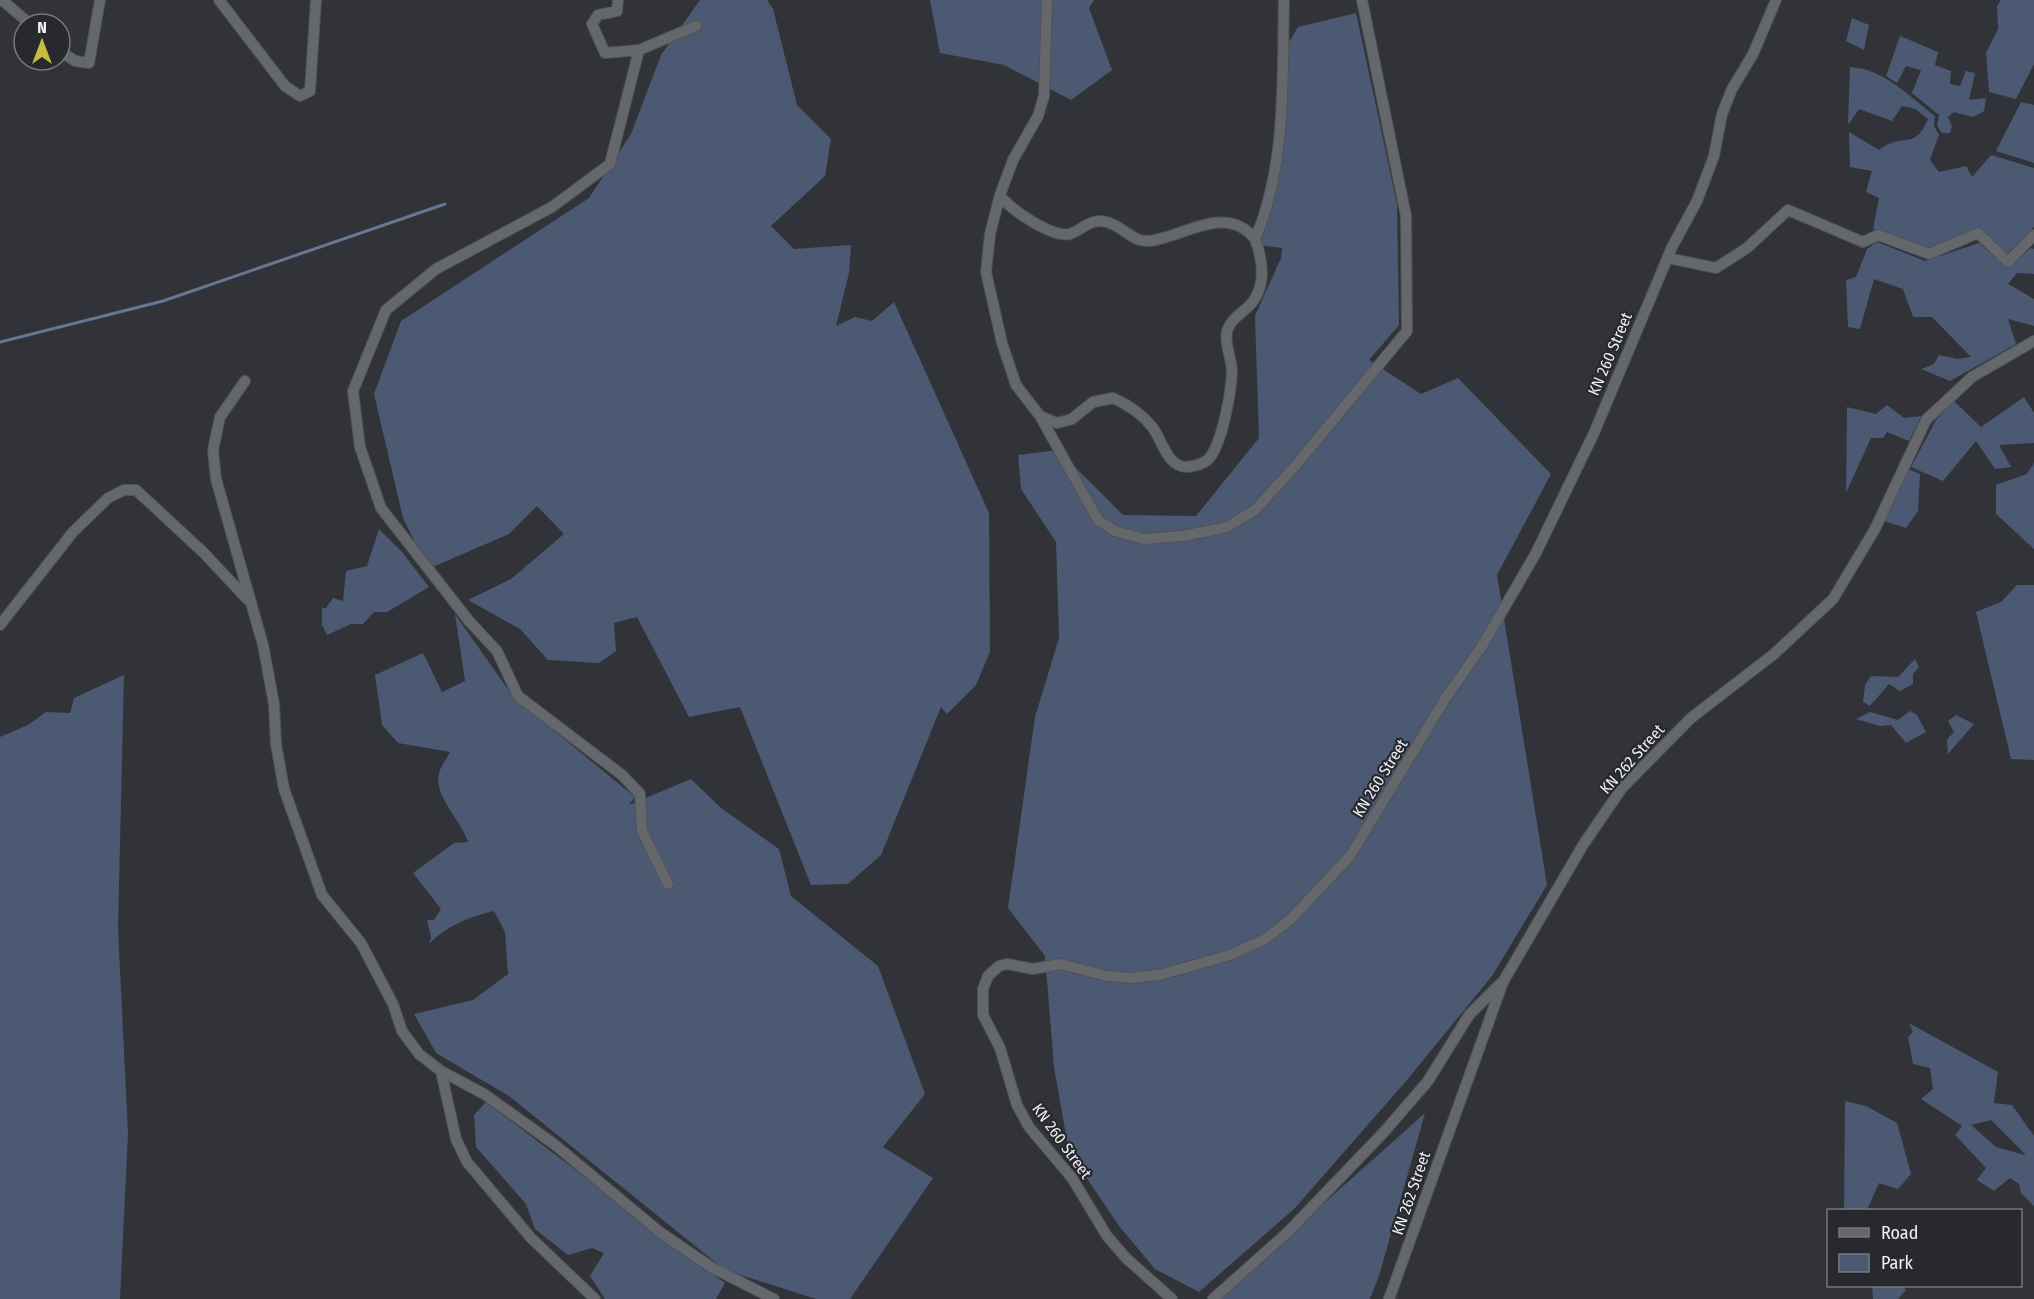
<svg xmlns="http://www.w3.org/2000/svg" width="2034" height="1299" font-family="'Fira Sans Condensed',sans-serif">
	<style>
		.green { fill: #4b5973; fill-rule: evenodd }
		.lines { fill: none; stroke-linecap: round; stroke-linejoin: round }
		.stream { stroke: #667694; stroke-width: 3 }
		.minor-casing { stroke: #505256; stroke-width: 12 }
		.minor { stroke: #64676c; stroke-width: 10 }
		.labels { text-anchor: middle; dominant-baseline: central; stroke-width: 4.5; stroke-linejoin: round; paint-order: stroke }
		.street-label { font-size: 16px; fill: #eeeff2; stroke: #27292e }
	</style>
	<rect width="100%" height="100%" fill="#313338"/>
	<path class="green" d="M700,0H767L773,9L797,105L831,139L825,176L771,226L794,249L851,245L849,273L836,326L855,317L872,321L894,302L989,513L990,652L976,685L947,714L941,707L881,855L848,884L811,885L740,707L689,717L637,617L614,623L616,651L599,663L548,660L520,629L468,600L511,579L564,534L537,506L509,534L428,569L403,518L374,394L401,321L589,198L631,134L661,55Z
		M930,0H1094L1089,8L1112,70L1071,100L1004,65L940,53Z
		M2001,0H2034V64L2016,99L1989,92L1986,53L1998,29L1997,6Z
		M1356,13L1397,204L1399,325L1369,360L1421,394L1458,378L1551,474L1497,575L1547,885L1492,976L1407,1080L1294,1209L1199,1292L1155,1269L1119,1226L1069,1152L1054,1067L1045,956L1008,908L1035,717L1059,638L1056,542L1021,489L1018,455L1058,450L1123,515L1196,516L1259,438L1255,316L1281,258L1282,248L1257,245L1273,202L1289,42L1298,27Z
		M1852,18L1869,25L1864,50L1846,41Z
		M1900,36L1938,52L1935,65L1951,71L1950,84L1960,86L1966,71L1975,73L1969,100L1986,98L1984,111L1973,117L1954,112L1948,117L1952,126L1950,133H1942L1937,126L1939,115L1912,93L1921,70L1906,66L1897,83L1886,76Z
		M1850,67C1884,69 1909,96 1935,116L1934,126L1939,135L1930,160L1939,172L1966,166L1972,177L1991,155L2034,168V227L2004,257L1980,227L1929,249L1873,229L1879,198L1866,192L1872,171L1850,167L1849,132L1879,150C1904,131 1914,152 1928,119L1915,109L1902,106L1892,121L1859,109L1848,125Z
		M2021,102L2034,105V163L1996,151Z
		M1877,242L1925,261L1979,243L2007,268L2031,248L2034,249V274L2017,273L2008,284L2034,299V326L2008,319L2016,344L1950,381L1921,369L1934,364L1939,355L1957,359L1971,357L1932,317H1913L1903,289L1874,279L1860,329L1848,327L1846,280L1856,277L1867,249Z
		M2024,397L2034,413V443L1999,445L2011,467L1995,469L1976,441L1943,481L1911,467L1936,420L1954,401L1981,427Z
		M1887,405L1904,418L1921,416L1909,441L1887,432L1883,438H1871L1846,493L1847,407L1876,414Z
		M2034,463V549L1996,514V485L2027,474Z
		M1906,468L1920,474L1918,511L1906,528L1884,521Z
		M379,529L402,552L429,587L387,612H374L363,624H351L327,635L322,625V608H326L333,598L343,601L346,571L367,566Z
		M2017,585H2034V760L2011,759L1976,612L2001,602Z
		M455,614L514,698L635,797L629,805L691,779L721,808L779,849L791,896L878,966L925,1094L883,1147L933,1178L850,1299H816L725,1270L509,1096L436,1053L414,1014L473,1000L508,974L505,932L494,911C469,917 448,925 429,944L431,938L427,920H434L441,909L413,873L454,843L468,842C462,821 433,796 439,773C441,766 447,758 450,752L398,743L382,725L375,675L423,653L442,692L465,681Z
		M1915,659L1919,667L1913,674V684L1900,691L1889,684L1870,706L1863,702L1865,685L1871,676L1898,677Z
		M124,675L118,929L128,1133L120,1299H0V737L28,725L46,712L70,713L74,698Z
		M1910,711L1917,715L1926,732L1906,743L1891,725L1880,726L1856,719L1870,712L1898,720Z
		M1956,715L1974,724L1948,754L1947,740L1954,732L1948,721Z
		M1909,1023L1998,1072L1994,1103L2012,1105L2034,1136V1206L2021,1193L2019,1184L2010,1178L1994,1191L1977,1180L1986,1168L1955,1135L1962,1126L1921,1099L1933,1089L1930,1068L1913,1064L1908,1037L1913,1032ZM1991,1120L2025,1154V1155L1996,1147L1971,1125Z
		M1845,1101L1866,1106L1897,1123L1911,1174L1898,1189L1879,1183L1867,1210H1844Z
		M486,1102L725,1283L716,1299H605L590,1276L604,1253L592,1248L568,1255L535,1229L526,1204L476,1147L474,1115Z
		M1425,1113L1379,1276L1370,1299H1217Z
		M1872,1286H1903L1906,1290L1898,1299H1873Z"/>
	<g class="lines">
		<path class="stream" d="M0,342L163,301L445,204"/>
		<defs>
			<path id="minor" d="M2,0L30,24
				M219,0L285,86L300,96L310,91L316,0
				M618,0L617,11L598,15L592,24L605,53L639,50
				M1047,0L1044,96L1038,116L1013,160L1000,195L990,234L986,272L1002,343L1016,385L1040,416L1098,520L1115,531L1144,539L1183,536L1227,527L1255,510L1296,465L1407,331L1406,216L1362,0
				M60,51L75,61L89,63L100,0
				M1000,195C1009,209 1052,238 1070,234C1079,231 1089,221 1099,221C1120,221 1131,243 1149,241C1182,238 1226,202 1255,239
				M1668,258L1716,268L1747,248L1788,210L1863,242L1878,235L1929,254L1978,233L2008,262L2034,235
				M245,381L220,417L213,450L216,479L263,645L274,704L276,744L284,789L322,895L361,943L393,1004L402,1031L419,1054L441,1071L484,1094L554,1144L661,1233L711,1267L774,1299
				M1040,416L1057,423L1072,419L1093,402L1113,398C1129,405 1143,415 1153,428C1163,442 1167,467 1187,467C1196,466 1206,464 1211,456C1223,438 1231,393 1232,372C1232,359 1224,344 1227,331C1231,317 1246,312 1254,300C1266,282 1262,258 1255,239C1287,165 1282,78 1284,0
				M0,625L73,532L108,498L124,490H136L203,552L248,600
				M668,884L642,831L640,794L622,775L518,696L497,651L469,621L381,508L360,447L353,391L386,310L436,269L552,207L610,164L639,50L696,26
				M441,1071L456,1139L467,1162L531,1238L595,1299
				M1172,1299L1126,1258L1107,1236L1072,1178L1029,1127L1017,1105L1000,1048L983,1015V989L988,976L999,966L1007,964L1033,969L1060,964L1107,976L1133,978L1163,974L1230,955L1265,939L1290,920L1350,856L1445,699L1482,646L1536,553L1594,433L1672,247L1697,201L1714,156L1722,114L1732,89L1753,54L1776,0
				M1213,1299L1288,1232L1384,1132L1428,1081L1469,1015L1500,984
				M1389,1299L1503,982L1583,845L1622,788L1691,718L1774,654L1833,599L1875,529L1926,420L1972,377L2034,341"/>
		</defs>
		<use href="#minor" class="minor-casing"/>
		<use href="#minor" class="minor"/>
	</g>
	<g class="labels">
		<g class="street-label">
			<text transform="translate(1610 354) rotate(-67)">KN 260 Street</text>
			<text transform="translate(1632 759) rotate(-48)">KN 262 Street</text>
			<text transform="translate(1380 778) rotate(-58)">KN 260 Street</text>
			<text transform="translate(1062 1141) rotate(54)">KN 260 Street</text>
			<text transform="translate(1411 1193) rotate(-71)">KN 262 Street</text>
		</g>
	</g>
	<rect x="1827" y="1209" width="195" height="78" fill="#27292e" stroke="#77787c" stroke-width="1.5"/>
	<rect x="1839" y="1228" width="30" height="9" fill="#64676c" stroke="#77787c" stroke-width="1.5"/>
	<text x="1881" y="1239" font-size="18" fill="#eeeff2">Road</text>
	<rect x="1839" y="1254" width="30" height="18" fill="#4b5973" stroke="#77787c" stroke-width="1.5"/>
	<text x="1881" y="1269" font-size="18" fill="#eeeff2">Park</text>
	<g transform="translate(42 42)"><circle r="28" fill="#27292e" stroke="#77787c" stroke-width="1.5"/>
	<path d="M0-4.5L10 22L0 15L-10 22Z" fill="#c4bc3e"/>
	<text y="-9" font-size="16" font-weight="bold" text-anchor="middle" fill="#eeeff2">N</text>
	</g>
</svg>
